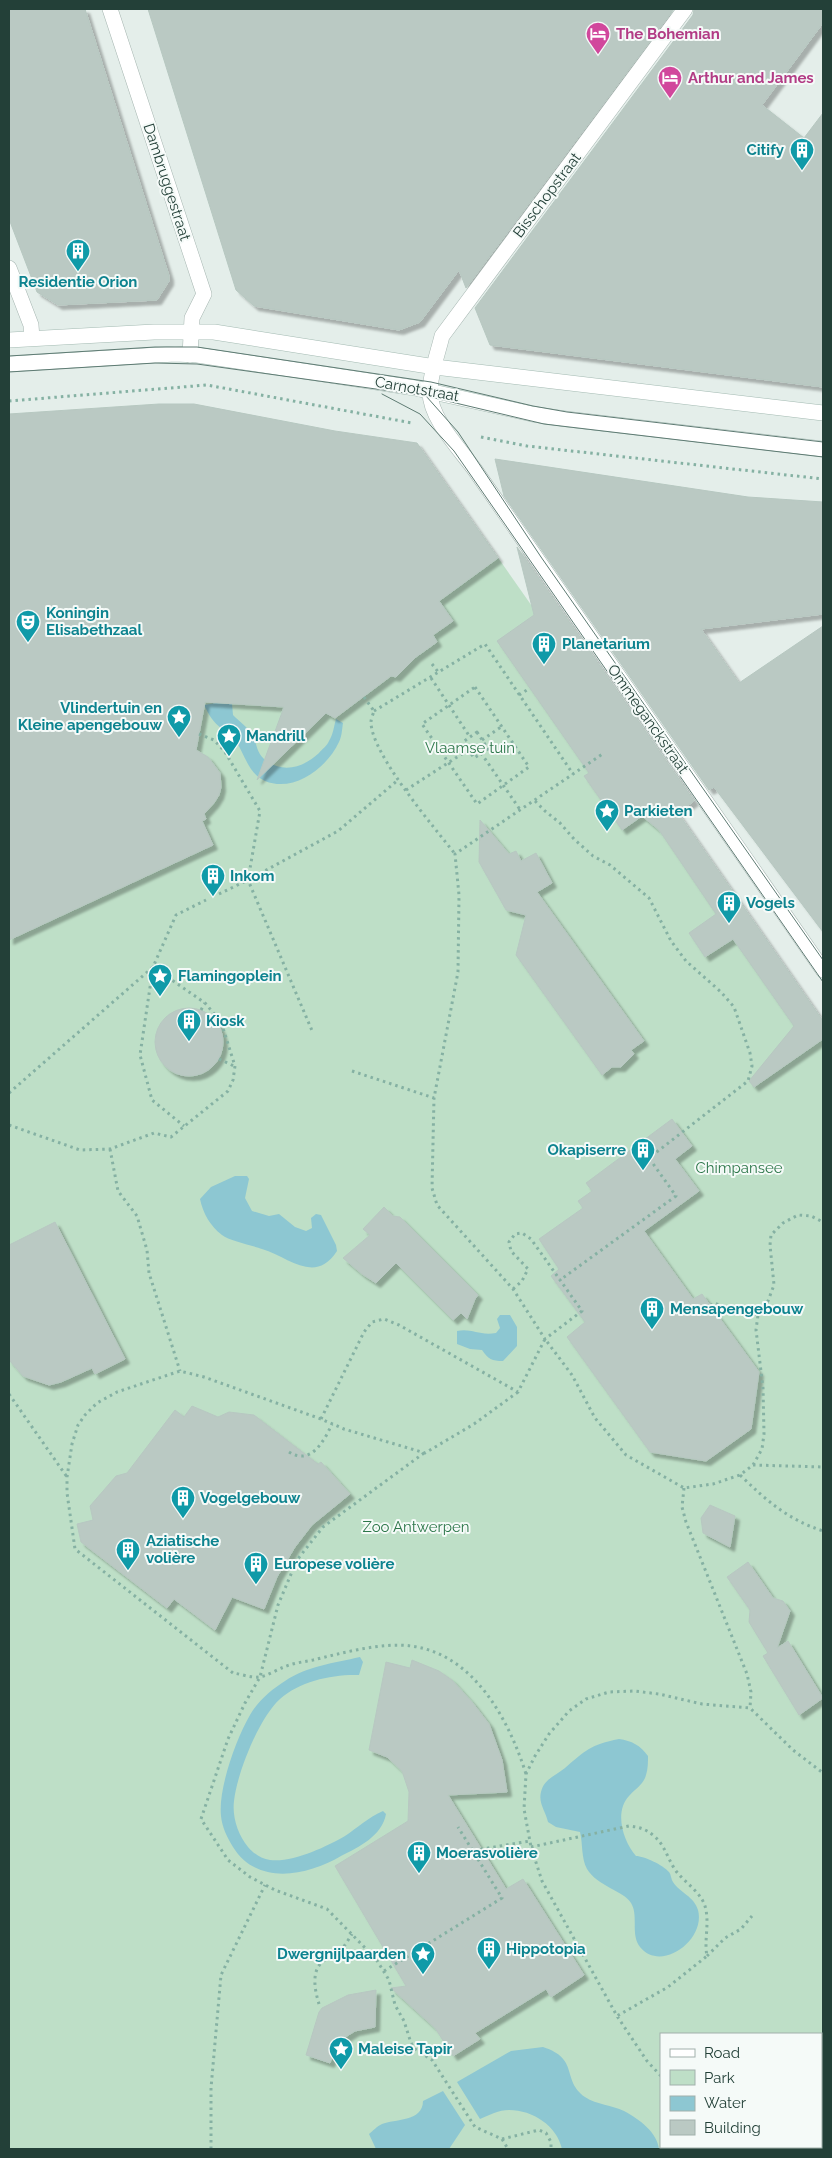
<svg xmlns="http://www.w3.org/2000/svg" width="832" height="2158" font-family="Raleway,sans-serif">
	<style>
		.green { fill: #bedfc7; fill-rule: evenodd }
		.water { fill: #8dc7d2 }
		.building { fill: #bac9c3; stroke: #b7c8c1; filter: url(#shadow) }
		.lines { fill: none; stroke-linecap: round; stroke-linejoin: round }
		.street-casing { stroke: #a6b6b1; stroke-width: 16 }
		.secondary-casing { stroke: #a3bab2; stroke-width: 16 }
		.path { stroke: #85b1a3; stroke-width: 3; stroke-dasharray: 2.5 4; stroke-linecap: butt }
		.street { stroke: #fff; stroke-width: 15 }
		.secondary { stroke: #fff; stroke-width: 15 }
		.tram { stroke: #5e7b73; stroke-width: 1 }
		.labels { text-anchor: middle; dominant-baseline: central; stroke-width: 4; stroke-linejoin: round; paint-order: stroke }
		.hotel-label { font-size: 15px; font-weight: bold; fill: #b23c85; stroke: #f5faf8; text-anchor: start }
		.culture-label { font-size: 15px; font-weight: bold; fill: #0d838f; stroke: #f5faf8; text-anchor: start }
		.street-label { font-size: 15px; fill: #234038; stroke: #f5faf8 }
		.park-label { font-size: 15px; fill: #2d774a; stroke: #f5faf8 }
	</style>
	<defs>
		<filter id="shadow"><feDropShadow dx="4.5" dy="4.5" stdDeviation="1" flood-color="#0004"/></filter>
	</defs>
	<rect width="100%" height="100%" fill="#e4eeea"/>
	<path class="green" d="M480,532L823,1021V2149H9V829L40,814L18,764L405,584ZM661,2034H821V2147H661Z"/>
	<path class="water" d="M216,703L232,704L233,715C240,722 250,729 254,738C257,746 257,752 264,759C282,774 303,768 319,753C322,749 327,746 329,741C333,735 334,726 336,719L343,723C342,729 342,736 339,742C327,768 294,793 265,781C248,774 244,752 234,738C231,734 226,732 222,729C213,722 209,715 204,705Z
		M235,1176H247L249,1179L245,1198L252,1211L269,1216L279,1214L295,1227L306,1231L312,1228L311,1218L316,1214L321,1215L336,1245L337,1251C315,1285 289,1257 262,1249C252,1245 229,1241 222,1235C210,1226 203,1213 200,1199L211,1187Z
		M500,1315H510L517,1327V1346L503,1361C492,1361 488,1359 482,1350L470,1349L457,1344V1331C472,1328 479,1336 496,1333L500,1328L497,1319Z
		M360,1657L363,1662L359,1675C333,1674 300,1681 280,1699C259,1718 237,1773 234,1801C232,1817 238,1835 248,1847C253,1853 261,1859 270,1860C292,1863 326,1847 345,1836C357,1828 369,1817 383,1811L386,1814C382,1836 359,1847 341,1856C307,1876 257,1886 233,1847C227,1837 222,1827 221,1816C218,1789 236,1739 250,1715C257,1702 272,1689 285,1681C307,1666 334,1663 360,1657Z
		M619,1739C632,1741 640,1745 648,1756C648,1762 648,1769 646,1775C644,1784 635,1789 629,1796C614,1812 623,1841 636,1856C644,1856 663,1865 669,1872C671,1874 671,1879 673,1882C680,1893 694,1896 698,1910C706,1940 661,1973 640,1947C630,1934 639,1916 631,1903C624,1891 597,1886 587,1869C581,1858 583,1844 580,1832L556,1827L548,1822C546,1812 538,1803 541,1792C544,1779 555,1776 565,1768C586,1750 590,1745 619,1739Z
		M543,2047C580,2059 561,2080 585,2097C597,2105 612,2105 624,2111C639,2119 657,2132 659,2149H562C557,2126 533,2110 509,2110C499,2110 489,2115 480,2119L457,2082L511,2051Z
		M443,2091L465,2125L449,2149H376L369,2134C373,2131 377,2126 382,2124C394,2119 423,2122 423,2101Z"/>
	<path class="building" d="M9,9H85L169,276V281L157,300L58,305L37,292L9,219Z
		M148,9H674L466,288L459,270L420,322L399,330L254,306L236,290Z
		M694,9H823V23L762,105L804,138L823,113V387L490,345L475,308L693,15Z
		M159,404H194L335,431L417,443L498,558L439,601L453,621L433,635L437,642L416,657L396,677L391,676L335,718L326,713L257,780L284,707L205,702L196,750L208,757L220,773L221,787L219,795L214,803L204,814L206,819L202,821L213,845L9,940V414Z
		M495,459L748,497L823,502V614L701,629L739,683L823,626V932L714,787L709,790L504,496Z
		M517,547L694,801L678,813L823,1021V1039L754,1087L749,1081L794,1026L733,939L705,957L689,933L716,914L659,830L642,816L622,830L584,776L589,773L497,641L534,615Z
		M480,820L509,854L516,851L521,861L536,853L552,883L537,892L644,1041L631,1050L634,1054L621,1067H612L602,1075L516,955L526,915L506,910L479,862Z
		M155 1042a34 34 0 1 1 68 0a34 34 0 1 1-68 0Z
		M672,1119L692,1146L675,1159L699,1191L644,1231L693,1299L702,1294L759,1372L751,1429L706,1461L650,1452L567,1337L585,1322L551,1276L559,1269L539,1239L583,1208L578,1201L592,1191L586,1183Z
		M384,1207L393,1216L400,1217L478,1295L475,1299L467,1319L461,1313L453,1320L396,1263L376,1283L362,1274L343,1258L370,1235L363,1229Z
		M55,1222L125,1359L95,1374L92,1368L61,1382L49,1385L23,1376L9,1360V1245Z
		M192,1406L218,1417L229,1412L254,1415L318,1464L321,1462L350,1494L312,1525L295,1547L277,1577L264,1609L232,1597L215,1630L174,1599L167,1608L81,1542L77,1524L93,1520L90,1506L116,1476L127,1473L175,1410L184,1417Z
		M710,1505L735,1516L730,1547L703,1533L701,1518Z
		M748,1562L773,1598L783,1601L790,1611L777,1648L788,1641L823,1698L799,1715L763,1656L768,1653L749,1622L750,1610L727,1577Z
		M412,1660L439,1671L452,1680L472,1702L489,1724L502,1760L507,1792L448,1795L506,1889L523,1879L584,1975L551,1997L546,1989L475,2033L480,2039L453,2056L435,2028L391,1988L406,1986L335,1866L408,1821L409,1792L402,1771L387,1757L369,1750L386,1662L410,1668Z
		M376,1990L375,2027L355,2031L344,2038L335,2049L330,2063L306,2055L319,2012L322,2008L348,1995Z"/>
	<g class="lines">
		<defs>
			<path id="street" d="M110,9L204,294L192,318L190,355
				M685,9L442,336C438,353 430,374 430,392C430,419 460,449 475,470L823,970
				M9,268L31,325L32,338"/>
			<path id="secondary" d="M9,340L154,332H214L435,367L823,413
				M9,364L175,354L197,355L415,388L532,414L566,419L823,449"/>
		</defs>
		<use href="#street" class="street-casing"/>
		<use href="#secondary" class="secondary-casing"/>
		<path class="path" d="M9,401L207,385L412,423
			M481,437L527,446L823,479
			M432,664L439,673
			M431,678L470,737
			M475,687L529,767L477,804L422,724Z
			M519,695L530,688
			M364,697L374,711C373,714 371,719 371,722C371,754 435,828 455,854
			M374,711L485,644L573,774
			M477,732L488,749L474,758L463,742Z
			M199,734L214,740L225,752L260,811L248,880L313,1033
			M482,740L501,727
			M481,753L521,811
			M406,790L468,750
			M535,801L545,811L560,823L574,839L593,856L610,865L649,898L671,941L686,961L721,992L734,1007L750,1053L752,1066L748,1081L649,1158L676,1196L560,1280
			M219,894L248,880L338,831L398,780
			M201,1010L205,1003
			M219,1059L234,1066
			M352,1071L434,1098
			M9,1093L153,967L176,915L206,900
			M9,1125L80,1150L110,1149L154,1133L171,1137L228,1091L233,1080L235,1066L221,1022L205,1003L153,967L140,1055L152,1100L184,1126
			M110,1149L118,1191L137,1216L147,1250L149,1273L180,1371
			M513,1289L522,1281L528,1269L511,1251L509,1242L515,1234L522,1233L531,1239L582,1311L545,1339L513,1289L437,1205L432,1188L434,1098L458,972L459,895L455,854L604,753
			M711,1306L713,1303L758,1315
			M518,1392L474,1424L425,1453L344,1429L321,1419L204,1377L180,1371L117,1392L97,1403L85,1415L78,1425L72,1444L67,1477V1493L75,1549L233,1673C241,1674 251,1678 259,1677C267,1676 276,1670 284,1667C293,1663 303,1662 313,1660C342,1653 382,1642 411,1646C474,1654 509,1720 526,1774
			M9,1394L67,1477
			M321,1419L364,1332L372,1322L384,1319L399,1325L518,1392L545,1339L572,1375L595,1418L626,1455L684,1488L713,1484L740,1475L753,1465L762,1449L764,1434L763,1388L756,1330L758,1315L768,1301L774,1285L770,1245L771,1235L783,1223L798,1215L811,1216L823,1222
			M289,1452C311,1466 324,1441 332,1424
			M424,1453L323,1527L297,1560L278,1605L260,1677L245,1703L228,1739L201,1819L228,1860L250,1877L275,1890L327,1909L376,1959L389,1980L395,2005L404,2021L411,2043L415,2049L432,2060L475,2127L502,2139L508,2149
			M753,1465L823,1467
			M740,1475C767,1501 787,1519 823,1531
			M684,1488L682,1507L686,1522L747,1674L751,1692L750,1708
			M531,1847L629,1826C639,1827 646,1829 654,1836C665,1845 668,1860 676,1871C686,1884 703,1893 706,1910C709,1926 704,1941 707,1956L668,1987L617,2016
			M475,1853L482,1849L530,1841
			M707,1956L725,1938L741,1929L752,1916
			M384,1971L502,1898L458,1827
			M319,2004C315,1991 310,1969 325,1960C329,1958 334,1957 338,1953C344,1948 348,1940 352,1934
			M661,2076L647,2061L617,2016L542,1881L531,1847L524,1809L526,1774L535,1756L549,1734L569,1711L586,1699L609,1692L634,1691L659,1694L702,1704L750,1708L793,1750L823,1773
			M502,2139L539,2130L546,2133L551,2142V2149
			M771,2147L778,2149
			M211,2149V2088L221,1975L265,1885"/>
		<use href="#street" class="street"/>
		<use href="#secondary" class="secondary"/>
		<path class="tram" d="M9,356L155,347H197L431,382L533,406L567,412L823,442
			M9,372L155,363L197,364L426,396L544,424L823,457
			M382,394L420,414L454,451L823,982
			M426,396L458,432L541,557L823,960"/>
	</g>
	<defs>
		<symbol id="hotel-pin" viewBox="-11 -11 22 30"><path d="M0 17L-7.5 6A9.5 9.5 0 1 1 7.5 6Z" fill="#d1479c" stroke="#f5faf8"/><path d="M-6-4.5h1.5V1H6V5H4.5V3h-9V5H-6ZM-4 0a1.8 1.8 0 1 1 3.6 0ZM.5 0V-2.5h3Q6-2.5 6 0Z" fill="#fff"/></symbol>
		<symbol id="building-pin" viewBox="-11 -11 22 30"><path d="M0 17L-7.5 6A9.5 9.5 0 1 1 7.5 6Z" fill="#0f9aa8" stroke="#f5faf8"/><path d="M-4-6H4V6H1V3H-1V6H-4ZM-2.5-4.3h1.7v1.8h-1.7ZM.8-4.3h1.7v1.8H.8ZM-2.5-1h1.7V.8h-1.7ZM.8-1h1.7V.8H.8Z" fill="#fff"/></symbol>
		<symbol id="theatre-pin" viewBox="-11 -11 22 30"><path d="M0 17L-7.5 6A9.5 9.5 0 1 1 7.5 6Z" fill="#0f9aa8" stroke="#f5faf8"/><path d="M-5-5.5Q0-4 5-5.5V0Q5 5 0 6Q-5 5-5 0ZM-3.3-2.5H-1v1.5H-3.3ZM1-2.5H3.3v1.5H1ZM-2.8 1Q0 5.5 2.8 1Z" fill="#fff"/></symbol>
		<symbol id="sight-pin" viewBox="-11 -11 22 30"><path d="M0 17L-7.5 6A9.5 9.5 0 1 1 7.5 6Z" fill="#0f9aa8" stroke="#f5faf8"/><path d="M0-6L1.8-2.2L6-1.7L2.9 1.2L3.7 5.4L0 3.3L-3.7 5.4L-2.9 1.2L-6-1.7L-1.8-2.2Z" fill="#fff"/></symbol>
	</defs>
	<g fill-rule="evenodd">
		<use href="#hotel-pin" x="584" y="20" width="28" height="38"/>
		<use href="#hotel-pin" x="656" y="64" width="28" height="38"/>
		<use href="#building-pin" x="788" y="136" width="28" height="38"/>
		<use href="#building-pin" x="64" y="237" width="28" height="38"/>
		<use href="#theatre-pin" x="14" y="608" width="28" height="38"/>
		<use href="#building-pin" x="530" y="630" width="28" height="38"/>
		<use href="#sight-pin" x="165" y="703" width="28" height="38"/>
		<use href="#sight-pin" x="215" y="722" width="28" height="38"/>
		<use href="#sight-pin" x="593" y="797" width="28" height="38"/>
		<use href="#building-pin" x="199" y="862" width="28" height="38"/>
		<use href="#building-pin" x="715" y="889" width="28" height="38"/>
		<use href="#sight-pin" x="146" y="962" width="28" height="38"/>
		<use href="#building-pin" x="175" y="1007" width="28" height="38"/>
		<use href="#building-pin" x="629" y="1136" width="28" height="38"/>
		<use href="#building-pin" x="638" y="1295" width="28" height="38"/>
		<use href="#building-pin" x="169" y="1484" width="28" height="38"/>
		<use href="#building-pin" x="114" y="1536" width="28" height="38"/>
		<use href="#building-pin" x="242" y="1550" width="28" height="38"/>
		<use href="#building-pin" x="405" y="1839" width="28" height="38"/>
		<use href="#building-pin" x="475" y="1935" width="28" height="38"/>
		<use href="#sight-pin" x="409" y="1940" width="28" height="38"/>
		<use href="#sight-pin" x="327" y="2035" width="28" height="38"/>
	</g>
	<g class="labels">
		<g class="hotel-label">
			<text x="616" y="34">The Bohemian</text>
			<text x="688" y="78">Arthur and James</text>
		</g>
		<g class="culture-label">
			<text x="784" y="150" text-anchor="end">Citify</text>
			<text x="78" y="282" text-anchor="middle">Residentie Orion</text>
			<text x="46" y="613">Koningin<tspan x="46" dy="17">Elisabethzaal</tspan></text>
			<text x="562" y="644">Planetarium</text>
			<text x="162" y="708" text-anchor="end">Vlindertuin en<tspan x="162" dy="17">Kleine apengebouw</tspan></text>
			<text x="246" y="736">Mandrill</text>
			<text x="624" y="811">Parkieten</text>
			<text x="230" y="876">Inkom</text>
			<text x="746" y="903">Vogels</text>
			<text x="178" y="976">Flamingoplein</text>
			<text x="206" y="1021">Kiosk</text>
			<text x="626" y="1150" text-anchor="end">Okapiserre</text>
			<text x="670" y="1309">Mensapengebouw</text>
			<text x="200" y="1498">Vogelgebouw</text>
			<text x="146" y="1541">Aziatische<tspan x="146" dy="17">volière</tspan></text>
			<text x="274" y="1564">Europese volière</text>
			<text x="436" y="1853">Moerasvolière</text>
			<text x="506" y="1949">Hippotopia</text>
			<text x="406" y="1954" text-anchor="end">Dwergnijlpaarden</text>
			<text x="358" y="2049">Maleise Tapir</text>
		</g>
		<g class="street-label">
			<text transform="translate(167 182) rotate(72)">Dambruggestraat</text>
			<text transform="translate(547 195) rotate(-53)">Bisschopstraat</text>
			<text transform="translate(417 389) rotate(10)">Carnotstraat</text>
			<text transform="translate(648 719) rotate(55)">Ommeganckstraat</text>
		</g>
		<g class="park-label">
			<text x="470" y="748">Vlaamse tuin</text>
			<text x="739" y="1168">Chimpansee</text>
			<text x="416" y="1527">Zoo Antwerpen</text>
		</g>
	</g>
	<rect width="832" height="2158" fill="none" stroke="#234038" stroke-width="20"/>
	<rect x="660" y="2033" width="162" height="115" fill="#f5faf8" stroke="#a1b0ab"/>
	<rect x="670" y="2049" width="25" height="8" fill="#ffffff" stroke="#a1b0ab"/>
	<text x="704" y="2058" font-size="15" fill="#234038">Road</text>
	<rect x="670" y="2070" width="25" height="15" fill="#bedfc7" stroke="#a1b0ab"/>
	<text x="704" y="2083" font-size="15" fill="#234038">Park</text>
	<rect x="670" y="2096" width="25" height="15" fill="#8dc7d2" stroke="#a1b0ab"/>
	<text x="704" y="2108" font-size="15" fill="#234038">Water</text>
	<rect x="670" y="2120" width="25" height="15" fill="#bac9c3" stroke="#a1b0ab"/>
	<text x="704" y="2133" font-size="15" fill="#234038">Building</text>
</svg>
